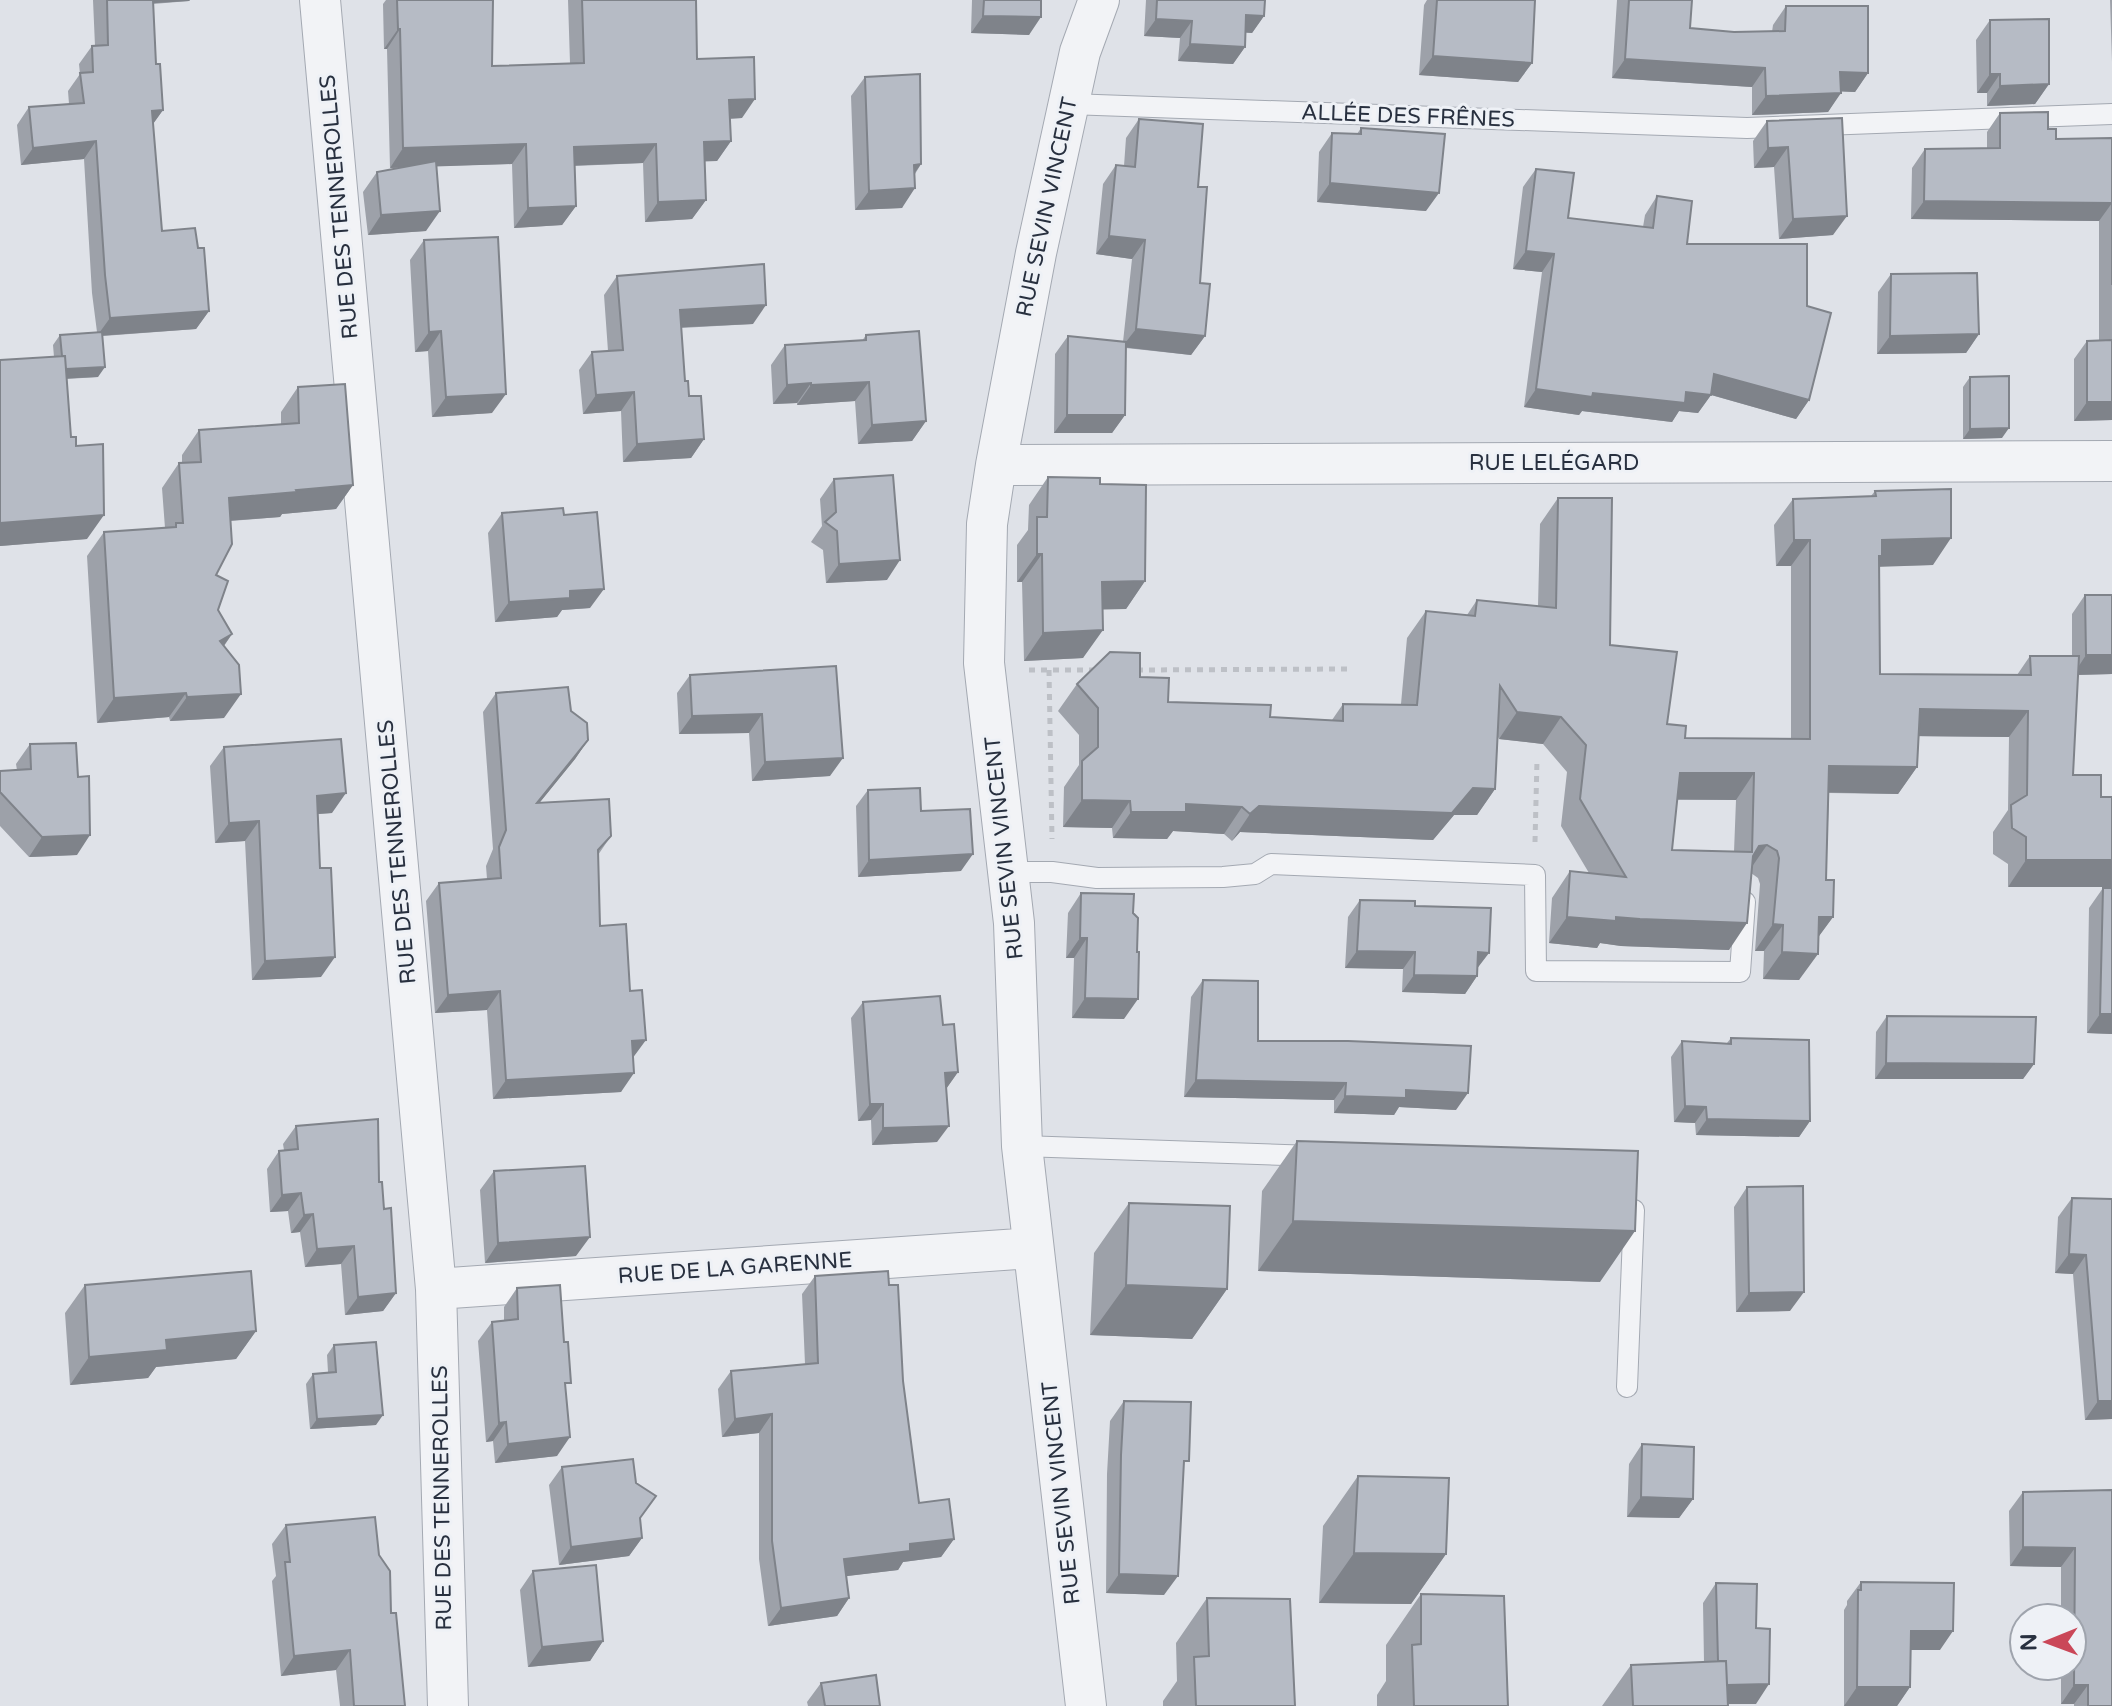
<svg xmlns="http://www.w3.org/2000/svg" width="2112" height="1706" font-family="'Varela Round',sans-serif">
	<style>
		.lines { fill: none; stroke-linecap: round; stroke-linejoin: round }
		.lane-casing { stroke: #a4a9b2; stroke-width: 22 }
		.street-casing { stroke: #a4a9b2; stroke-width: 42 }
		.path { stroke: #bdc0c6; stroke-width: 5; stroke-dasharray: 6 6; stroke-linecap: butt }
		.lane { stroke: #f2f3f6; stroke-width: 20 }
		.street { stroke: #f2f3f6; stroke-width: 40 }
		.wall { fill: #9da1a9; fill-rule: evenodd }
		.shaded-wall { fill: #7f838a }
		.building { fill: #b6bbc5; stroke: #7f838a; stroke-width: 2; fill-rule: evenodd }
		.labels { text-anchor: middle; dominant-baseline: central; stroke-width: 6; stroke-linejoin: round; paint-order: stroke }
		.street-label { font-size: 22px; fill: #28303f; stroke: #eef1f6 }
	</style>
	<rect width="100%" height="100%" fill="#dfe2e8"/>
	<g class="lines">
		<defs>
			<path id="lane" d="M1069,104L1747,128L2112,114
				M1008,872H1052L1097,878L1223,877L1255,874L1271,864L1535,875L1536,971L1740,972L1745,902
				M1022,1146L1314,1156
				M1627,1387L1634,1210"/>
			<path id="street" d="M320,0L436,1289L448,1706
				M996,465L2112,461
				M436,1289L1033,1248
				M1086,1706L1022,1146L1014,923L984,663L987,524L996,465L1036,253L1080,52L1099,0"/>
		</defs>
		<use href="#lane" class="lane-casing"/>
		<use href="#street" class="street-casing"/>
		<path class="path" d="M1029,670H1099
			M1049,670L1052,839
			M1137,670L1348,669
			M1535,842L1537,760"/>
		<use href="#lane" class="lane"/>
		<use href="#street" class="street"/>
	</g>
	<path class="wall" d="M93,0H190L189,1L153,4L156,64L163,110L153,124L162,231L198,248L209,311L196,329L103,336L98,377L67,379L71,437L76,446L87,539L0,546V360L54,357L53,345L60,335L97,332L92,293L84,159L21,165L17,125L29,107L69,104L68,91L80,74L79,64L92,46H95Z
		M386,0H493L492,66L570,63L568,0H696L697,59L742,118L730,119L731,141L717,161H704L706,200L692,219L645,222L643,163L575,166L576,206L562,225L514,228L512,164L436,166L426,231L368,235L363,192L377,172L403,167L390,168L387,49H384L383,4Z
		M972,0H1041L1029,35L971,33Z
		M1146,0H1265L1264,16L1252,33L1245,32V47L1233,64L1178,61L1180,38L1144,36Z
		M1427,0H1535L1532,63L1518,82L1419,75L1424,5Z
		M1617,0H1692L1690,28L1734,32H1772L1773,25L1786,6L1868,73L1855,92L1841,91L1828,112L1752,115V87L1612,78Z
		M2110,0H2112V62Z
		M1990,20L2049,84L2035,104L1987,106V93H1977L1976,40Z
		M865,77L921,164L915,174L902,208L855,210L851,96Z
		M2000,113L2048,129L2056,139L2112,138V420L2074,421V359L2087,341H2099V221L1911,219L1912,168L1925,149L1987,148V132Z
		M1842,118L1833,235L1779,239L1774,167L1754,168L1753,141L1767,121Z
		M1139,119L1198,187L1200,283L1205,336L1191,355L1126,348L1125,415L1112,433H1054L1055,354L1068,336L1123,342L1132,259L1096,254L1103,184L1116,165L1124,166L1126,138Z
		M1361,128L1426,211L1317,202L1319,152L1332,133L1357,134Z
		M1536,169L1568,218L1643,227L1645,215L1657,196L1687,244L1807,306L1809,400L1796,419L1711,395L1698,413L1679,411L1672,422L1582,411L1579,415L1524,407L1542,272L1513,269L1523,187Z
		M424,240L492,413L432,417L428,351L415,352L410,260Z
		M1891,274L1979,334L1966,353L1877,354L1878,292Z
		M617,276L753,324L681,328L685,381L704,439L691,458L623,462L621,411L583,414L579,370L592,352L608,351L604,295Z
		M866,335L926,421L912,441L858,444L855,401L797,405V403L773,404L771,365L785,345L862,341Z
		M1970,377L2002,438L1963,439V387Z
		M298,387L353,485L336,509L282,514L280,517L230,521L216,575L218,610L232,634L224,646V718L170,721L169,717L97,723L87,556L104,532L165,528L162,488L179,463H182V455L199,430L281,425V412Z
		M1048,477L1100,484L1145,581L1126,609H1103L1083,658L1024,661L1022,582H1017V545L1028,530L1029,505Z
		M834,479L887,580L826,583L823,550L811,542L822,526L820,499Z
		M1875,491L1933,565L1879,566L1880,674L2017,675L2030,656H2072V614L2085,595H2112V674L2078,675L2073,775H2101L2008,887V864L1993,854V832L2008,810L2009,737L1919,736L1917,767L1898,794L1829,793L1826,880L1833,917L1818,937L1799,980L1763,979L1764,951H1755L1760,884L1758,878L1751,873L1729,950L1621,946L1600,943L1597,948L1549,943L1552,898L1570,871L1589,873L1561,826L1567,772L1543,744L1499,739L1498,737L1495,789L1477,815H1454L1433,840L1240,832L1232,841L1224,834L1173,831L1167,839L1113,838L1112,828L1063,827L1064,787L1079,765V735L1058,711L1077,684L1140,677L1168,702L1270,717L1332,720L1343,704H1401L1407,638L1426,611L1467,615L1477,600L1538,606L1540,524L1558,498L1610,645L1667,724L1685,738L1791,739V566H1776L1774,525L1793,499L1871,496ZM1677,800H1736L1734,852L1672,850Z
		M502,513L564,515L590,608L562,610L557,617L495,622L488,533Z
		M836,666L830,776L752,781L749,733L679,734L677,693L690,675Z
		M496,693L571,711L588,740L575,759L539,803L611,836L598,855L600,926L633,1058L621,1092L493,1099L487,1010L435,1013L426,901L439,883L487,879L486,866L493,849L483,712Z
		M30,744L77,855L29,857L0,826V771L17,770L16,764Z
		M224,747L332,813L318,814L321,977L252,980L245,841L215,843L210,766Z
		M868,790L921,811L961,871L858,877L856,806Z
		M2103,888L2112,1034L2087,1033L2089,908Z
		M1081,893L1133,913L1137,952L1124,1019L1072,1018L1074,958H1066L1068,913Z
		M1360,900L1415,906L1478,968L1477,976L1465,994L1402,992L1403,969L1345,968L1348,917Z
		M1203,980L1258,1041L1456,1110L1399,1107L1394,1115L1334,1113V1100L1184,1097L1191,997Z
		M863,1002L943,1025L958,1072L946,1089L937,1142L872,1145L871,1120L858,1121L851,1018Z
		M1887,1016L2034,1064L2023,1079H1875L1876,1032Z
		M1731,1038L1810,1121L1799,1137L1696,1135L1695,1123L1674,1122L1671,1057L1682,1041L1727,1043Z
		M296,1126L379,1182L396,1293L383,1311L345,1315L341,1264L305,1267L300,1232L291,1233L288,1211L270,1212L267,1169L279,1151L284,1150L283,1144Z
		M1297,1141L1600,1282L1258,1271L1262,1191Z
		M494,1171L576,1256L485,1263L480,1190Z
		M1747,1187L1790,1311L1736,1312L1734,1207Z
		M2072,1198L2112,1199V1419L2085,1420L2073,1274L2055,1273L2058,1217Z
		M1129,1203L1227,1289L1192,1339L1090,1335L1094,1253Z
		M815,1276L889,1285L919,1503L954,1539L941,1557L903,1562L898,1570L846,1576L849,1598L837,1616L768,1626L759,1559V1433L722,1437L718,1389L731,1371L805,1364L802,1294Z
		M85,1285L256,1331L236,1359L156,1367L148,1378L70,1385L65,1313Z
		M517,1288L566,1389L557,1456L495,1463L493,1441L486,1442L478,1341L492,1322L504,1321V1307Z
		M334,1345L376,1425L310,1429L306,1384L313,1374L328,1372L327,1355Z
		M1124,1401L1184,1469L1164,1595L1106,1593L1107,1474L1110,1421Z
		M1642,1444L1693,1499L1679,1518L1627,1517L1629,1464Z
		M562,1467L640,1518L642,1538L629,1556L559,1565L549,1485Z
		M1358,1476L1446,1554L1411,1604L1319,1603L1323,1526Z
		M2112,1490V1706H2074V1704H2061V1666H2072V1618H2061V1567L2010,1566L2009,1511L2023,1492Z
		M286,1525L379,1555L391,1613L405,1706H340L336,1670L281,1676L272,1581L276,1576L272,1544Z
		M533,1571L603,1641L590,1661L528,1667L520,1590Z
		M1861,1582L1940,1650H1911L1910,1687L1897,1706H1844V1610L1847,1605V1601Z
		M1716,1583L1756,1704H1728V1706H1602L1631,1665L1704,1662L1703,1603Z
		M1421,1594L1508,1706H1377V1695L1386,1681V1645Z
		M1207,1598L1295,1706H1163V1701L1177,1681L1176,1643Z
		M821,1683L880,1706H808L807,1702Z"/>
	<path class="shaded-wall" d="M143,0H190L189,1L140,4Z
		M1246,15L1264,16L1252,33L1234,32Z
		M983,16L1041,17L1029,35L971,33Z
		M1156,19L1192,21L1180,38L1144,36Z
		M398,29H400L387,49H384Z
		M1190,44L1245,47L1233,64L1178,61Z
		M1433,56L1532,63L1518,82L1419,75Z
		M1625,59L1765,68L1752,87L1612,78Z
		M1840,72L1868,73L1855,92L1826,91Z
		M1990,74H2000L1987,93H1977Z
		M2049,84L2035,104L1987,106L2000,86Z
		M1841,93L1828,112L1752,115L1766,96Z
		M755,99L742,118L716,119L729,100Z
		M163,110L150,128L152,111Z
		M96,141L84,159L21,165L33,148Z
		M731,141L717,161L690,162L704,142Z
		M526,144L512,164L390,168L403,148Z
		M656,144L643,163L560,166L574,147Z
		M1788,147L1774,167L1754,168L1768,148Z
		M921,164L907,184L914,165Z
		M1330,183L1439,193L1426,211L1317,202Z
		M915,188L902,208L855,210L869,191Z
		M706,200L692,219L645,222L658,202Z
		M1924,201L2112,203L2099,221L1911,219Z
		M576,206L562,225L514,228L528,208Z
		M440,211L426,231L368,235L381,215Z
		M1847,216L1833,235L1779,239L1793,219Z
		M1109,236L1145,240L1132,259L1096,254Z
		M1526,251L1554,254L1542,272L1513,269Z
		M766,305L753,324L667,328L680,310Z
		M209,311L196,329L97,336L110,318Z
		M1136,329L1205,336L1191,355L1122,347Z
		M441,331L428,351L415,352L429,332Z
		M1979,334L1966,353L1877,354L1890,336Z
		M105,367L98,377L56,379L63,369Z
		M1714,374L1809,400L1796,419L1701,392Z
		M869,382L855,401L797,405L811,385Z
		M811,383L797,403L773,404L787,385Z
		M1536,389L1593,393L1686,392L1711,395L1698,413L1679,411L1672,422L1582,411L1579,415L1524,407Z
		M634,392L621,411L583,414L596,395Z
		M506,394L492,413L432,417L446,397Z
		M2087,402H2112V420L2074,421Z
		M1067,415H1125L1112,433H1054Z
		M926,421L912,441L858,444L872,425Z
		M2009,428L2002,438L1963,439L1970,429Z
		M704,439L691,458L623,462L637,444Z
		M353,485L336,509L282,514L280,517L212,522L229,498L296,490Z
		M104,515L87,539L0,546V523Z
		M1951,538L1933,565L1875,567L1882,540Z
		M1794,540H1810L1791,566H1776Z
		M1037,554H1042L1022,582H1017Z
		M900,560L887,580L826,583L839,564Z
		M1145,581L1126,609L1082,610L1102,582Z
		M604,589L590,608L562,610L557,617L495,622L509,602L570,591Z
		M1103,630L1083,658L1024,661L1043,633Z
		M232,634L215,658L220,641Z
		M2086,655H2112V674L2073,675Z
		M186,693L169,717L97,723L114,698Z
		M241,694L224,718L170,721L187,697Z
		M1920,709L2028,711L2009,737L1902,736Z
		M1517,712L1561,717L1543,744L1499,739Z
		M762,714L749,733L679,734L692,716Z
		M588,740L575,759L524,822L537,803Z
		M843,758L830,776L752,781L765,762Z
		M1829,766L1917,767L1898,794L1811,792Z
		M1680,773H1754L1736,800L1661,799Z
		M1473,788L1495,789L1477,815H1454L1433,840L1240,832L1232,841L1250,814L1259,806Z
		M346,793L332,813L303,815L317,796Z
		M1082,800L1130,801L1112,828L1063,827Z
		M1186,804L1242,807L1224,834L1173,831L1167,839L1113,838L1131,812Z
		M259,821L245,841L215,843L229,823Z
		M90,835L77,855L29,857L42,837Z
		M1767,845L1749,871L1741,873L1759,846Z
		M973,854L961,871L858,877L869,860Z
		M2026,860H2112V887H2008Z
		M1567,917H1616L1747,923L1729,950L1621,946L1600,943L1597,948L1549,943Z
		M1819,917H1833L1814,943Z
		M1773,924L1783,925L1764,951H1755Z
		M1080,938H1087L1074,958H1066Z
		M1357,951L1415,952L1403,969L1345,968Z
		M1478,952L1489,953L1476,970Z
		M1782,952L1818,954L1799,980L1763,979Z
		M335,957L321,977L252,980L265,961Z
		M1414,975L1477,976L1465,994L1402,992Z
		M500,991L487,1010L435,1013L448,995Z
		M1085,998L1138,999L1124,1019L1072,1018Z
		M2100,1014H2112V1034L2087,1033Z
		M646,1040L632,1059V1041Z
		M1886,1063L2034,1064L2023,1079H1875Z
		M958,1072L946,1089L945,1073Z
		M634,1073L621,1092L493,1099L506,1080Z
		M1196,1080L1346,1083L1334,1100L1184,1097Z
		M1406,1090L1468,1093L1456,1110L1399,1107L1394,1115L1334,1113L1345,1096Z
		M870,1104H883L871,1120L858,1121Z
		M1685,1106L1706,1107L1695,1123L1674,1122Z
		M1707,1119L1810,1121L1799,1137L1696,1135Z
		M949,1126L937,1142L872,1145L883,1128Z
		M301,1193L288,1211L270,1212L282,1195Z
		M313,1214L300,1232L291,1233L304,1215Z
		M1293,1221L1635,1231L1600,1282L1258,1271Z
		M590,1237L576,1256L485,1263L498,1243Z
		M354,1246L341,1264L305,1267L317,1249Z
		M2069,1254L2086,1255L2073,1274L2055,1273Z
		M1126,1285L1227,1289L1192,1339L1090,1335Z
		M1804,1292L1790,1311L1736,1312L1749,1293Z
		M396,1293L383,1311L345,1315L358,1297Z
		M256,1331L236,1359L156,1367L148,1378L70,1385L89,1357L166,1340Z
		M2098,1401H2112V1419L2085,1420Z
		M772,1414L759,1433L722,1437L735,1419Z
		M383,1415L376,1425L310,1429L317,1419Z
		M506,1422L493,1441L486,1442L499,1423Z
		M570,1437L557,1456L495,1463L508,1444Z
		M1641,1497L1693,1499L1679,1518L1627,1517Z
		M642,1538L629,1556L559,1565L571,1547Z
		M954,1539L941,1557L903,1562L898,1570L831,1578L844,1559L910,1544Z
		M2023,1547L2075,1548L2061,1567L2010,1566Z
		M1354,1553L1446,1554L1411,1604L1319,1603Z
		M1119,1574L1178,1576L1164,1595L1106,1593Z
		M849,1598L837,1616L768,1626L781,1608Z
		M1911,1631H1953L1940,1650H1897Z
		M603,1641L590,1661L528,1667L542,1647Z
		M350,1650L336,1670L281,1676L294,1656Z
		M1769,1684L1756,1704H1705L1719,1685Z
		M2074,1685H2088L2074,1704H2061Z
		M1857,1687H1910L1897,1706H1844Z"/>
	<path class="building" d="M107,0H153L156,64H160L163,110L152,111L162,231L195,228L198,248H204L209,311L110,318L105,275L96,141L33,148L29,107L84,103L80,73L93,72L92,46L108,45Z
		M397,0H493L492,66L584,63L582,0H696L697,59L754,57L755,99L729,100L731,141L704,142L706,200L658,202L656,144L574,147L576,206L528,208L526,144L403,148L400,29H398Z
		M984,0H1041V17L983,16Z
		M1157,0H1265L1264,16L1246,15L1245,47L1190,44L1192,21L1156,19Z
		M1437,0H1535L1532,63L1433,56Z
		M1629,0H1692L1690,28L1734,32L1785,31L1786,6H1868V73L1840,72L1841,93L1766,96L1765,68L1625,59Z
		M2049,19V84L2000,86V74H1990V20Z
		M920,74L921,164L914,165L915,188L869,191L865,77Z
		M2048,112V129H2056V139L2112,138V285V203L1924,201L1925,149L2000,148V113Z
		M1842,118L1847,216L1793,219L1788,147L1768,148L1767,121Z
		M1139,119L1203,124L1198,187H1207L1200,283L1210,284L1205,336L1136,329L1145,240L1109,236L1116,165L1135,167Z
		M1361,128L1445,134L1439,193L1330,183L1332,133L1361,134Z
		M436,161L440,211L381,215L377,172Z
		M1536,169L1574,173L1568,218L1653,228L1657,196L1692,201L1687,244H1807V306L1831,313L1809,400L1714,374L1711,395L1686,392L1685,403L1593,393L1592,397L1536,389L1554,254L1526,251Z
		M498,237L506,394L446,397L441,331L429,332L424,240Z
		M764,264L766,305L680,310L685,381H688L689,396H701L704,439L637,444L634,392L596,395L592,352L623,350L617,276Z
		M1977,273L1979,334L1890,336L1891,274Z
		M919,331L926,421L872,425L869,382L811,385V383L787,385L785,345L866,340V335Z
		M102,332L105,367L66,369L65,356H62L60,335Z
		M1068,336L1126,342L1125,415H1067Z
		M2112,340V402H2087V341Z
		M65,356L71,437H76V446L103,444L104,515L0,523V360Z
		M2009,376V428L1970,429V377Z
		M345,384L353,485L296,490L297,492L229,498L232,544L216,575L228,581L218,610L232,634L220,641L239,665L241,694L187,697L186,693L114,698L104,532L176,527V523H183L179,463L201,462L199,430L299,423L298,387Z
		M893,475L900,560L839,564L837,531L825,522L836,512L834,479Z
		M1048,477L1100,478V484L1146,485L1145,581L1102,582L1103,630L1043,633L1042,554H1037V517H1047Z
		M1951,489V538L1882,540V556H1879L1880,674L2031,675L2030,656H2079L2073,775H2101V797H2112V860H2026V837L2012,828L2011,805L2027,795L2028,711L1920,709L1917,767L1829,766L1826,880H1834L1833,917H1819L1818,954L1782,952L1783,925L1773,924L1779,858L1777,851L1767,845L1759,846L1753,856L1747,923L1640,919L1616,917V921L1567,917L1570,871L1626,877L1580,799L1586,745L1561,717L1517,712L1500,686L1495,789L1473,788L1452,813L1259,806L1250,814L1242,807L1186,804V812H1131L1130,801L1082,800V761L1098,747V708L1077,684L1110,652L1140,653V677L1169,678L1168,702L1271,705L1270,717L1343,721V704L1417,705L1426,611L1475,616L1477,600L1556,608L1558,498H1612L1610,645L1677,652L1667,724L1686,726L1685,738L1810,739V540H1794L1793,499L1876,496L1875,491ZM1680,773H1754L1752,852L1672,850Z
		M563,508L564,515L597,512L604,589L570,591V598L509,602L502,513Z
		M2085,595H2112V655H2086Z
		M836,666L843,758L765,762L762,714L692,716L690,675Z
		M568,687L571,711L587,723L588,740L537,803L609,799L611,836L598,850L600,926L626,924L630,991L642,990L646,1040L632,1041L634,1073L506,1080L500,991L448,995L439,883L501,878L499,847L506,830L496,693Z
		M341,739L346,793L317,796L320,868H331L335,957L265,961L259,821L229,823L224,747Z
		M76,743L78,777L89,776L90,835L42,837L0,792V771L31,769L30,744Z
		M920,788L921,811L970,809L973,854L869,860L868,790Z
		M2103,888H2112V1014H2100Z
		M1081,893L1134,894L1133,913L1138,918L1137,952H1139L1138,999L1085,998L1087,938H1080Z
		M1360,900L1415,901V906L1491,908L1489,953L1478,952L1477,976L1414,975L1415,952L1357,951Z
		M1203,980L1258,981V1041H1348L1471,1046L1468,1093L1406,1090V1098L1345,1096L1346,1083L1196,1080Z
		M940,996L943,1025L954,1024L958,1072L945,1073L949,1126L883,1128V1104H870L863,1002Z
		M1887,1016L2036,1017L2034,1064L1886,1063Z
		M1731,1038L1809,1040L1810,1121L1707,1119L1706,1107L1685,1106L1682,1041L1731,1044Z
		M378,1119L379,1182H382L384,1209L391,1208L396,1293L358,1297L354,1246L317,1249L313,1214L304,1215L301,1193L282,1195L279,1151L298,1149L296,1126Z
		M1297,1141L1638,1151L1635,1231L1293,1221Z
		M585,1166L590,1237L498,1243L494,1171Z
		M1803,1186L1804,1292L1749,1293L1747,1187Z
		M2072,1198L2112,1199V1401H2098L2086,1255L2069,1254Z
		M1129,1203L1230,1206L1227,1289L1126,1285Z
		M251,1271L256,1331L166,1340L167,1350L89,1357L85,1285Z
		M888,1271L889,1285H898L903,1381L919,1503L949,1499L954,1539L910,1544V1551L844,1559L849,1598L781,1608L772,1541V1414L735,1419L731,1371L818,1363L815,1276Z
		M560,1285L564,1342H568L571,1383H565L570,1437L508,1444L506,1422L499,1423L492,1322L518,1319L517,1288Z
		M376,1342L383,1415L317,1419L313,1374L336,1372L334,1345Z
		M1124,1401L1191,1402L1189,1461H1184L1178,1576L1119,1574L1121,1455Z
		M1642,1444L1694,1447L1693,1499L1641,1497Z
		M633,1459L636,1483L656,1496L640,1518L642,1538L571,1547L562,1467Z
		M1358,1476L1449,1478L1446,1554L1354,1553Z
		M2112,1490V1706H2088V1685H2074L2075,1548L2023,1547V1492Z
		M375,1517L379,1555L390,1571L391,1613H396L405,1706H354L350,1650L294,1656L285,1562H290L286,1525Z
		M596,1565L603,1641L542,1647L533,1571Z
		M1861,1582L1954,1583L1953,1631H1911L1910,1687H1857L1858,1590H1861Z
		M1716,1583L1757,1584L1756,1628L1770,1629L1769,1684L1727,1685L1726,1661H1718Z
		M1421,1594L1504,1596L1508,1706H1414L1412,1645L1421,1644Z
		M1207,1598L1290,1599L1295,1706H1196L1194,1657L1209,1656Z
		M1726,1661L1728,1706H1633L1631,1665Z
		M876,1675L880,1706H825L821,1683Z"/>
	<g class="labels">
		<g class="street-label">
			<text transform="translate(1408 116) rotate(2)">ALLÉE DES FRÊNES</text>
			<text transform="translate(339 207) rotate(-95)">RUE DES TENNEROLLES</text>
			<text transform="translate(1047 207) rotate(-78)">RUE SEVIN VINCENT</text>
			<text x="1554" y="463">RUE LELÉGARD</text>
			<text transform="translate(1004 848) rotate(-96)">RUE SEVIN VINCENT</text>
			<text transform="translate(397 852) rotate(-95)">RUE DES TENNEROLLES</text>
			<text transform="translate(735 1268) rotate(-4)">RUE DE LA GARENNE</text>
			<text transform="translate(1061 1493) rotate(-96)">RUE SEVIN VINCENT</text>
			<text transform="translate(442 1498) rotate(-91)">RUE DES TENNEROLLES</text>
		</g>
	</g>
	<g transform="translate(2048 1642) rotate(269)"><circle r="38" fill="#eef1f6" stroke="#9fa4ad" stroke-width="2"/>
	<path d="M0-6L14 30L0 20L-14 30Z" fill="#ca4758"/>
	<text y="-12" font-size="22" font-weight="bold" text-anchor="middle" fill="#28303f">N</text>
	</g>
</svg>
